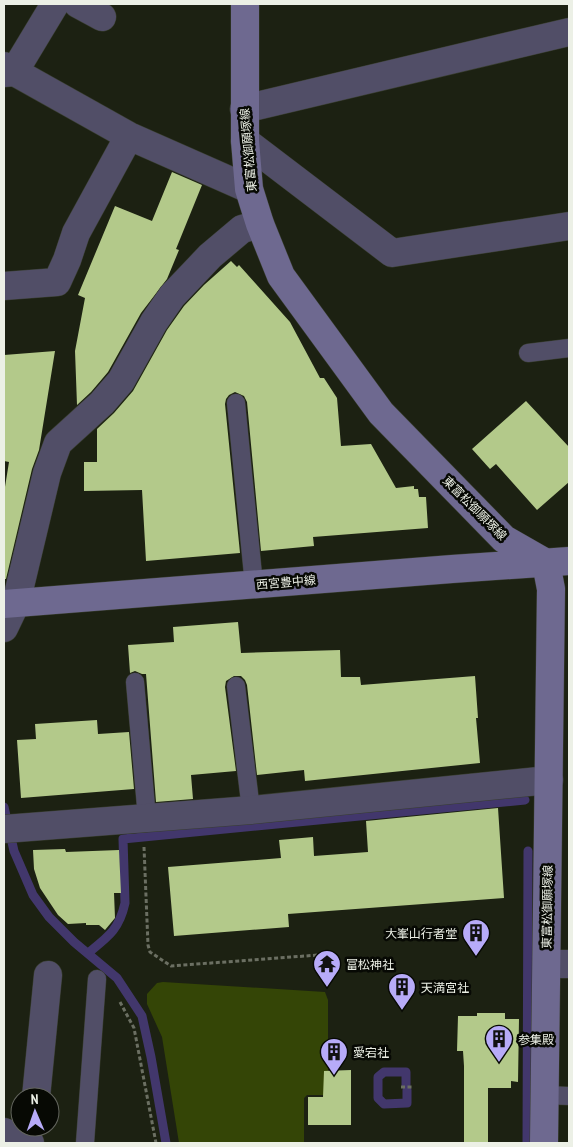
<svg xmlns="http://www.w3.org/2000/svg" width="573" height="1147" font-family="'PT Sans Narrow','Noto Sans JP',sans-serif">
	<style>
		.green { fill: #344506 }
		.lines { fill: none; stroke-linecap: round; stroke-linejoin: round }
		.stream { stroke: #42376c; stroke-width: 9 }
		.building { fill: #b3c98a }
		.lane-casing { stroke: #393e30; stroke-width: 19 }
		.street-casing { stroke: #393e30; stroke-width: 29 }
		.secondary-casing { stroke: #393e30; stroke-width: 29 }
		.path { stroke: #6b6f62; stroke-width: 3; stroke-dasharray: 4 2.5; stroke-linecap: butt }
		.lane { stroke: #514e67; stroke-width: 18 }
		.street { stroke: #514e67; stroke-width: 28 }
		.secondary { stroke: #6e6990; stroke-width: 28 }
		.labels { text-anchor: middle; dominant-baseline: central; stroke-width: 5; stroke-linejoin: round; paint-order: stroke }
		.street-label { font-size: 12px; fill: #ecf0e6; stroke: #070904 }
		.poi-label { font-size: 12px; fill: #ecf0e6; stroke: #070904; text-anchor: start }
	</style>
	<rect width="100%" height="100%" fill="#1c2112"/>
	<path class="green" d="M163,982L325,992L328,1000V1091L325,1095H307L304,1098V1143H179L162,1037L147,1004V994L157,983Z"/>
	<g class="lines">
		<path class="stream" d="M4,807L14,851L33,895L49,917L74,942L117,978L142,1016L151,1057L166,1143
			M88,953C108,937 119,930 125,903L123,839L525,800
			M406,1085V1072H384L378,1077V1098L384,1104L407,1103V1090
			M527,1143L528,851"/>
	</g>
	<path class="building" d="M172,172L202,185L176,249L179,250L167,279L141,313L108,372L91,392L77,405L75,351L85,298L78,295L115,206L152,221Z
		M231,261L237,267L239,265L290,322L320,378H324L337,398L341,446L371,444L396,488L414,486V489H418L419,497H426L428,528L313,537L314,546L261,551L247,402L244,396L235,392L229,395L226,399L225,404L240,553L146,561L142,490L84,491V462H97V429L114,413L133,391L167,330L184,306L204,285Z
		M55,351L39,450L32,469L6,579H4V493L9,462L4,461V355Z
		M526,401L569,447V482L537,510L496,464L490,469L472,449Z
		M238,622L241,653L340,650L341,677H360L361,685L475,676L478,718H476L480,763L305,781L304,770L257,775L247,685L245,680L241,676H234L226,681L225,687L236,771L191,775L193,799L156,802L146,674H142L135,671L130,673L128,645L174,642L173,627Z
		M97,720L98,734L129,732L134,789L21,798L17,740L36,739L35,724Z
		M498,808L504,898L288,914L289,927L174,936L168,867L281,858L279,840L313,837L314,856L368,852L366,821Z
		M65,849L66,852L119,850L121,893H114L115,918L105,930L99,925H86V923L68,924L58,915L40,888L34,869L33,850Z
		M477,1013H505V1019H519L518,1082L511,1081V1088H488V1143H464V1066L463,1051H457L458,1016H477Z
		M351,1070V1125H308V1097H323L324,1071Z"/>
	<g class="lines">
		<defs>
			<path id="lane" d="M528,353L569,348
				M236,403L254,585
				M135,682L147,818
				M236,686L251,810
				M544,1095L569,1096
				M85,1143L97,979"/>
			<path id="street" d="M78,4L102,17
				M4,66L129,136L249,189
				M4,73L14,72L55,4
				M244,109L569,32
				M245,141L392,253L569,226
				M4,286L57,282L67,260L76,233L129,136
				M4,628L16,603L47,473L58,443L102,403L121,381L154,322L172,296L210,256L242,229L260,224
				M4,829L251,810L549,780
				M547,964H569
				M36,1097L48,975
				M4,1132L30,1143"/>
			<path id="secondary" d="M245,4V141L249,189L260,224L281,276L381,413L504,539L546,563L551,589L544,1143
				M4,604L452,569L569,561"/>
		</defs>
		<use href="#lane" class="lane-casing"/>
		<use href="#street" class="street-casing"/>
		<use href="#secondary" class="secondary-casing"/>
		<path class="path" d="M144,847L148,945L150,952L171,966L332,954
			M120,1002L134,1028L156,1143
			M401,1087H413"/>
		<use href="#lane" class="lane"/>
		<use href="#street" class="street"/>
		<use href="#secondary" class="secondary"/>
	</g>
	<defs>
		<symbol id="building-pin" viewBox="-11 -11 22 30"><path d="M0 17L-7.5 6A9.5 9.5 0 1 1 7.5 6Z" fill="#b7abf8" stroke="#070904"/><path d="M-4-6H4V6H1V3H-1V6H-4ZM-2.5-4.3h1.7v1.8h-1.7ZM.8-4.3h1.7v1.8H.8ZM-2.5-1h1.7V.8h-1.7ZM.8-1h1.7V.8H.8Z" fill="#111"/></symbol>
		<symbol id="temple-pin" viewBox="-11 -11 22 30"><path d="M0 17L-7.5 6A9.5 9.5 0 1 1 7.5 6Z" fill="#b7abf8" stroke="#070904"/><path d="M0-6L5-2H3V0L6.5 2.5H4V6H1.5V3h-3V6H-4V2.5H-6.5L-3 0V-2H-5Z" fill="#111"/></symbol>
	</defs>
	<g fill-rule="evenodd">
		<use href="#building-pin" x="460" y="917" width="32" height="43"/>
		<use href="#temple-pin" x="311" y="948" width="32" height="43"/>
		<use href="#building-pin" x="386" y="971" width="32" height="43"/>
		<use href="#building-pin" x="483" y="1023" width="32" height="43"/>
		<use href="#building-pin" x="318" y="1036" width="32" height="43"/>
	</g>
	<g class="labels">
		<g class="street-label">
			<text transform="translate(248 150) rotate(-95)">東富松御願塚線</text>
			<text transform="translate(475 508) rotate(45)">東富松御願塚線</text>
			<text transform="translate(286 582) rotate(-5)">西宮豊中線</text>
			<text transform="translate(547 907) rotate(-89)">東富松御願塚線</text>
		</g>
		<g class="poi-label">
			<text x="457" y="933" text-anchor="end">大峯山行者堂</text>
			<text x="346" y="964">富松神社</text>
			<text x="421" y="987">天満宮社</text>
			<text x="518" y="1039">参集殿</text>
			<text x="353" y="1052">愛宕社</text>
		</g>
	</g>
	<rect width="573" height="1147" fill="none" stroke="#ecf0e6" stroke-width="10"/>
	<g transform="translate(35 1112) rotate(358)"><circle r="24" fill="#070904" stroke="#63655e"/>
	<path d="M0-4L9 19L0 12L-9 19Z" fill="#b7abf8"/>
	<text y="-8" font-size="14" font-weight="bold" text-anchor="middle" fill="#ecf0e6">N</text>
	</g>
</svg>
